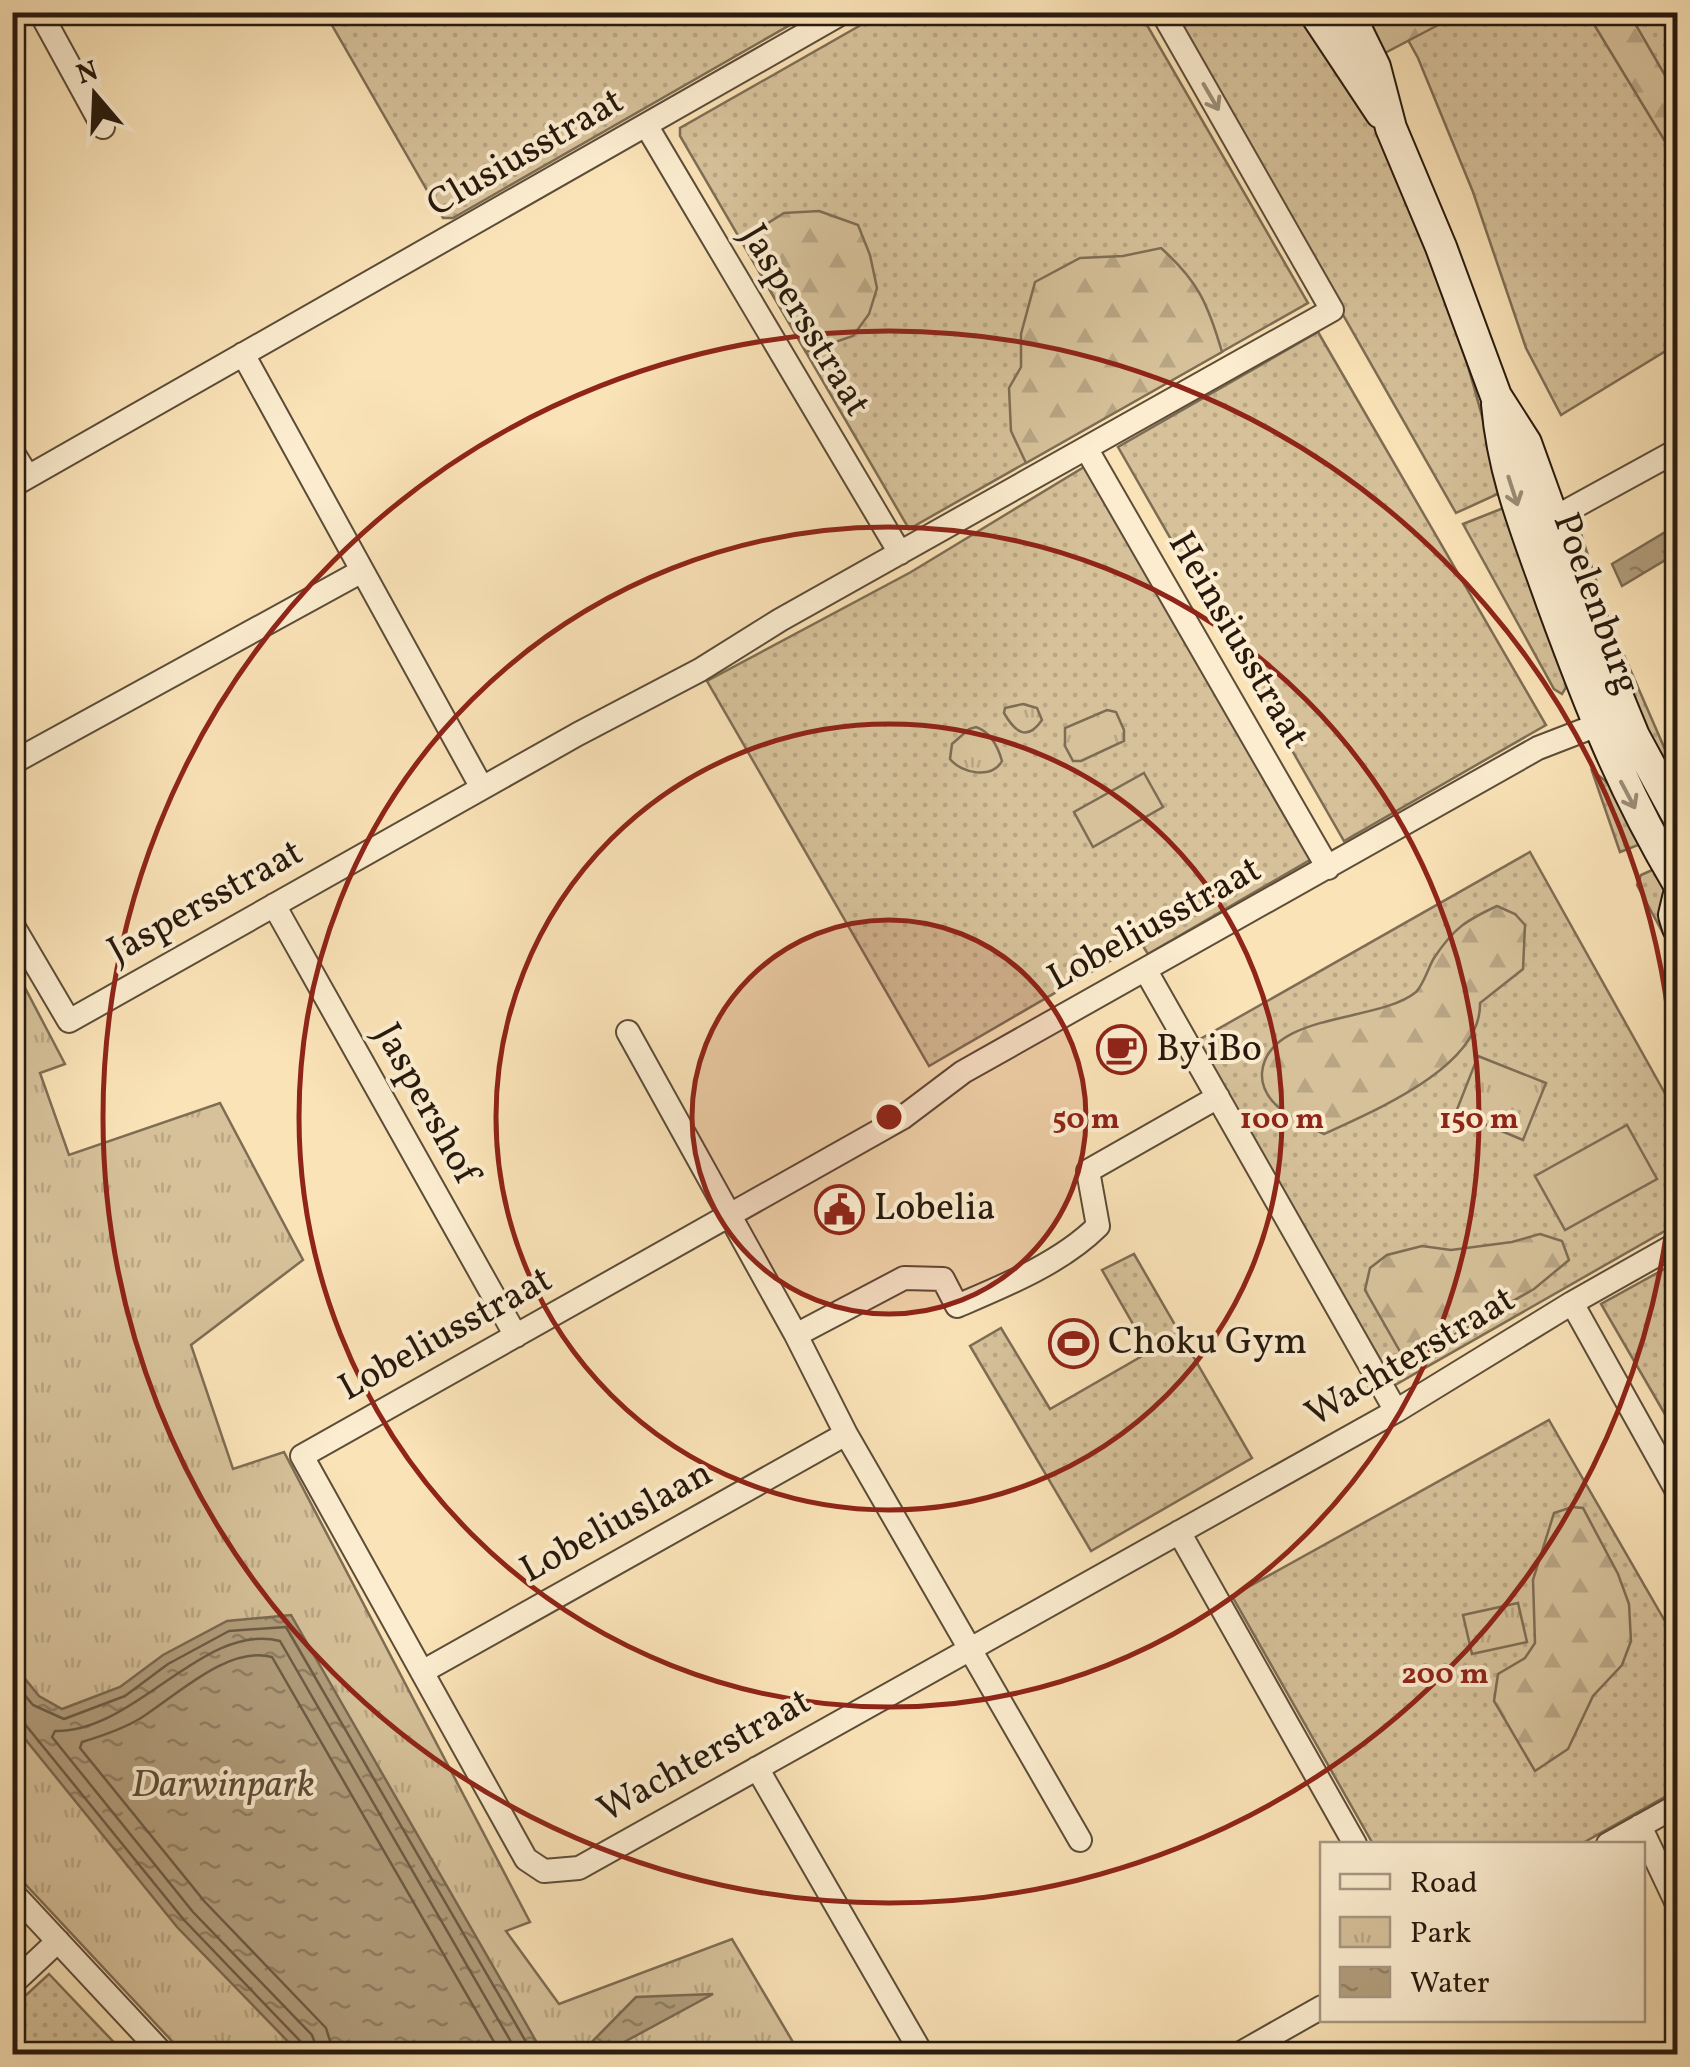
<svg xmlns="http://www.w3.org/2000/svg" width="1690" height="2067" font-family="Vollkorn,serif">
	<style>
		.grass { fill: url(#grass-dots); stroke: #7e6d54; stroke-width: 2.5 }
		.forest { fill: url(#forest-firs); stroke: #7e6d54; stroke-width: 2.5 }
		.park { fill: url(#park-tufts); stroke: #7e6d54; stroke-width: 2.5 }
		.pitch { fill: #d6c19a; stroke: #7e6d54; stroke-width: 2.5 }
		.water { fill: url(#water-ripples); stroke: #7a6950; stroke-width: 2.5 }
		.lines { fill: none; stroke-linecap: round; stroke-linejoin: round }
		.shore { stroke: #6c5c45; stroke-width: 2.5 }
		.street-casing { stroke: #5c4c38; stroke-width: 26 }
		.secondary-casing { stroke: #27190d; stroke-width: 34 }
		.street { stroke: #fcedd0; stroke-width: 22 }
		.secondary { stroke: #fcedd0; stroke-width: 30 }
		.oneway { stroke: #9c8e78 }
		.ring { fill: none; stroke: #8f2418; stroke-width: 5 }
		.labels { text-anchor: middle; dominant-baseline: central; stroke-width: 8; stroke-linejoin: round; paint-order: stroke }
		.street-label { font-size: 38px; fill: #27190d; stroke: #fcedd0 }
		.poi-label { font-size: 38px; fill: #27190d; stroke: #fcedd0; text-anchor: start }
		.park-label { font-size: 38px; font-style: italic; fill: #5c4b37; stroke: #fcedd0 }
		.centre { fill: #8f2418; stroke: #fcedd0; stroke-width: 5 }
		.ring-label { font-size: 30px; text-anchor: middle; font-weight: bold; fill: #8f2418; stroke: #fcedd0; stroke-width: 8; stroke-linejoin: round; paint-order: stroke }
	</style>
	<defs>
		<pattern id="grass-dots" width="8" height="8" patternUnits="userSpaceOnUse" patternTransform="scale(2.5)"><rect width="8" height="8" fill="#d6c19a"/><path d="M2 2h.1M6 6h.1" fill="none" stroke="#b8a584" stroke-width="1.8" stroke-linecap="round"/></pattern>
		<pattern id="forest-firs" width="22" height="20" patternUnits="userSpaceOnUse" patternTransform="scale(2.5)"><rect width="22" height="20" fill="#d6c19a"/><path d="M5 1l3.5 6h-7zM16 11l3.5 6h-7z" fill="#b8a584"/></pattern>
		<pattern id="park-tufts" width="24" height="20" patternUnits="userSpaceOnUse" patternTransform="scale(2.5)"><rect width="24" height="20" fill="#d6c19a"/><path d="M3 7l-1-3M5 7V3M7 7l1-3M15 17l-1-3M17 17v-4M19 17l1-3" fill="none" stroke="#b8a584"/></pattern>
		<pattern id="water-ripples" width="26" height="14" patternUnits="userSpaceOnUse" patternTransform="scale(2.5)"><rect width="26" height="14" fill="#b29e7d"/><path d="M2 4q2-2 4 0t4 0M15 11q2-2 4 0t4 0" fill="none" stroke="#918065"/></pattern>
	</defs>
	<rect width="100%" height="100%" fill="#fae3b7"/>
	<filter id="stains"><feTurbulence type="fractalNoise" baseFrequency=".002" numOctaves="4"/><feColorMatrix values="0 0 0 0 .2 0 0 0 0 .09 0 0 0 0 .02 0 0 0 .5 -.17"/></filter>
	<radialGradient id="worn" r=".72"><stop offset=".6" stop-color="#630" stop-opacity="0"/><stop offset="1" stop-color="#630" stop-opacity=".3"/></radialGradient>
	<path class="grass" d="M325,13H811L453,218H443Z
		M882,13H1140L1308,303L909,529L680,136V128Z
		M1171,13H1307C1326,54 1356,90 1377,131C1436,243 1471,370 1502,492L1456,513Z
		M1393,13H1677V344L1561,415L1526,348L1473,192L1418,58Z
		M1318,332L1546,725L1344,841L1118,447Z
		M1089,464L1315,857L1148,954L1141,943L929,1066L707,681L911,572Z
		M1506,507L1568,684L1562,694L1554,689L1463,524Z
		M1579,528L1610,623L1677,777V795L1654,748L1573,546Z
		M1592,771C1617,785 1631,818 1646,842L1620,852Z
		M1530,852L1677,1115V1224L1395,1385L1195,1042Z
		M1659,867C1666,890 1664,913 1671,935C1674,945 1677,948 1677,959L1637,885L1641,875Z
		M1134,1254L1252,1458L1091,1551L970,1346L1001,1328L1050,1409L1149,1352L1102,1270Z
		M1677,1262V1435L1601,1304Z
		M1549,1420L1677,1642V1790L1581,1844H1373L1232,1596Z
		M49,1974L125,2054H13V2007Z"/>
	<path class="forest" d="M1379,13H1461L1381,55L1364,21Z
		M1587,13H1629L1677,96V161Z
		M819,211L858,225L870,255L877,288L869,314L853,336L806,352L741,240L784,213Z
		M1161,248C1198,281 1208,304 1222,352L1026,463L1011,431L1009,388L1021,367V334L1035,282L1080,258L1123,256Z
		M1497,906L1515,914L1525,925L1523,969L1480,1003C1482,1067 1373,1111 1324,1134C1300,1123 1260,1105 1262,1073C1267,1012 1379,1023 1416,992C1424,984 1428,968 1434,958C1454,928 1465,921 1497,906Z
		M1540,1234L1562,1241L1569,1260L1534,1289L1406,1362L1365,1290L1370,1268L1387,1255L1422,1246L1451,1250L1512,1242Z
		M1572,1507L1583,1508L1618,1574L1629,1604L1631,1641L1622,1665L1593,1696L1568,1749L1535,1771L1494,1701L1498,1674L1525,1658L1535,1643L1533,1580L1554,1513Z"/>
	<path class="park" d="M1023,704L1037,708L1042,720C1027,742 1015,732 1004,713L1005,708Z
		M1107,710L1116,712L1124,730V741L1081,761H1073L1065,746V728Z
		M976,727C991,732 998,747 1002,761C992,779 962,774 950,759L952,744L969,729Z
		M12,963L65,1064L40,1073L69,1155L220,1103L303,1260L191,1345L233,1469L284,1452L530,1922L506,1931L559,2004L732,1939L800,2054H184L13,1871Z
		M1478,1056L1546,1083L1523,1140L1456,1112Z
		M1518,1603L1527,1642L1472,1654L1463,1615Z"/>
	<path class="pitch" d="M1144,773L1163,807L1093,847L1074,812Z
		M1627,1125L1657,1179L1565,1230L1535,1176Z"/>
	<path class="water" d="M1677,525V553L1622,586L1612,564Z
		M291,1615L540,2048L549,2054H300L177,1927L13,1724V1664L39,1696L62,1709L120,1687L163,1655L227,1621Z
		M713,1994L602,2054H580L636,1997Z"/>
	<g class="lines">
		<path class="shore" d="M12,1680L33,1705L64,1719L125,1696L168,1664L229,1631L286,1627L533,2054
			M12,1719L24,1723L184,1920L303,2044L306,2054
			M319,2054L312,2035L193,1912L52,1737L55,1731C135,1733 204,1621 280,1641L518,2054
			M334,2054L326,2028L205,1902L80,1748L82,1742C102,1736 123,1729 141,1718C176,1696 228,1645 272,1657L501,2054"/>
		<defs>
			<path id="street" d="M40,12L103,127
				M646,125L900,553
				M243,354L482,788
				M1086,448L1328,868
				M12,451L28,477
				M12,486L844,12
				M1543,524L1678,450
				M1613,719L1538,748L963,1072L902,1118L302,1456L526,1859L544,1871L579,1868L1396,1411L1572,1303L1678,1243
				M12,763L362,571
				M274,905L516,1336
				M12,924L69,1021L578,734L700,670L780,620L1332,310L1162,12
				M1146,971L1396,1411
				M628,1032L796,1335L846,1434L1080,1840
				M1572,1303L1678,1493
				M796,1335L904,1278L943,1279L957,1306C1004,1286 1061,1263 1098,1226L1088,1171L1218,1097
				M1179,1532L1355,1844
				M422,1672L846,1434
				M757,1768L922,2054
				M1640,1826L1678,1906
				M1608,1844L1678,1805
				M12,1892L163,2054
				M12,1984L58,1941
				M1239,2054L1322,2007"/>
			<path id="secondary" d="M1314,12L1381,113
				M1348,12L1375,67L1391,128L1441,247L1496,396L1526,443L1615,690L1634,736L1678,817
				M1497,404C1503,476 1528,535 1552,603C1589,704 1622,789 1678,883
				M1678,898L1674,915L1678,928"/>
		</defs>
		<use href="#street" class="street-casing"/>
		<use href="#secondary" class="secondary-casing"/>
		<use href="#street" class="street"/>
		<use href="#secondary" class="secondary"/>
	</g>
	<defs><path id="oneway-shaft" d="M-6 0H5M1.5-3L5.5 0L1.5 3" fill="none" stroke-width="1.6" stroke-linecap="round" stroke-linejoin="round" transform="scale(2.5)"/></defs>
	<g class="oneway">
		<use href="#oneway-shaft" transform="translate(1211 97) rotate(60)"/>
		<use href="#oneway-shaft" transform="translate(1513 491) rotate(72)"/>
		<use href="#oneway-shaft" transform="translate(1628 795) rotate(62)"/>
	</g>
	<circle cx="889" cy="1117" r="197" fill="#8f2418" fill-opacity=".12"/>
	<g class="ring">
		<circle cx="889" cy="1117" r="197"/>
		<circle cx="889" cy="1117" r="393"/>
		<circle cx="889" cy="1117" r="590"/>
		<circle cx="889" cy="1117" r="786"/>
	</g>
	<defs>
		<symbol id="cafe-ring" viewBox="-11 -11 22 22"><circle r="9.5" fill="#fcedd0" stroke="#8f2418" stroke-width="1.5"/><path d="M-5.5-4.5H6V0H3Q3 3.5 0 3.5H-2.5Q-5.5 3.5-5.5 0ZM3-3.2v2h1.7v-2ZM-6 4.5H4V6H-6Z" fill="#8f2418"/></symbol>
		<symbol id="civic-ring" viewBox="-11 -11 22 22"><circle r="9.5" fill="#fcedd0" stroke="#8f2418" stroke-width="1.5"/><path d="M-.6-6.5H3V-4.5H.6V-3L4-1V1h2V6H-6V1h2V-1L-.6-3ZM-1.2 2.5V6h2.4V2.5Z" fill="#8f2418"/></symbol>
		<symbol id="stadium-ring" viewBox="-11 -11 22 22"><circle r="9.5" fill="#fcedd0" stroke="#8f2418" stroke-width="1.5"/><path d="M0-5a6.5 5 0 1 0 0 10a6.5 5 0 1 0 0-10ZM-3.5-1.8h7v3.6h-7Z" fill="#8f2418"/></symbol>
	</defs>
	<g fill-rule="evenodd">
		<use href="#cafe-ring" x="1094" y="1022" width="55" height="55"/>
		<use href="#civic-ring" x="812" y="1182" width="55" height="55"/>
		<use href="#stadium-ring" x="1046" y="1316" width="55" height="55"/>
	</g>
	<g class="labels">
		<g class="street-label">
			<text transform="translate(526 154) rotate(-30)">Clusiusstraat</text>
			<text transform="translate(804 321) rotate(59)">Jaspersstraat</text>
			<text transform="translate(1595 604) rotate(70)">Poelenburg</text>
			<text transform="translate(1237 641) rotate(60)">Heinsiusstraat</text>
			<text transform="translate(206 903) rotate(-29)">Jaspersstraat</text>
			<text transform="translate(1155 925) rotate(-29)">Lobeliusstraat</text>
			<text transform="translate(425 1104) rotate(61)">Jaspershof</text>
			<text transform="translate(446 1335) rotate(-29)">Lobeliusstraat</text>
			<text transform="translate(1411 1358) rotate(-31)">Wachterstraat</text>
			<text transform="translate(617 1523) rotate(-29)">Lobeliuslaan</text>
			<text transform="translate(705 1757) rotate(-29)">Wachterstraat</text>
		</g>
		<g class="poi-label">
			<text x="1156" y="1050">By iBo</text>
			<text x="874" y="1209">Lobelia</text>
			<text x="1108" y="1343">Choku Gym</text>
		</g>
		<g class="park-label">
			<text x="223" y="1786">Darwinpark</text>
		</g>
	</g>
	<circle cx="889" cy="1117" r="15" class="centre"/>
	<g class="ring-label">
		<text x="1086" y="1128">50 m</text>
		<text x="1282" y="1128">100 m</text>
		<text x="1479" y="1128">150 m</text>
		<text x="1445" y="1683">200 m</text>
	</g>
	<rect width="1690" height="2067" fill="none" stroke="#fae3b7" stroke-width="50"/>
	<rect x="15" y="15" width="1660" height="2037" fill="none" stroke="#27190d" stroke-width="5"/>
	<rect x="25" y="25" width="1640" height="2017" fill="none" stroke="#27190d" stroke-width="2.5"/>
	<rect x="1320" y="1842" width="325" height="180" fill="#fcedd0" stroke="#a79882" stroke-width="2.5"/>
	<rect x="1340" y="1874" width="50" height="15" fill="#fcedd0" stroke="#a79882" stroke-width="2.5"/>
	<text x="1410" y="1892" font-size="30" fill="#27190d">Road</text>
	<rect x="1340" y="1917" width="50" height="30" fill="url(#park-tufts)" stroke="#a79882" stroke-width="2.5"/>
	<text x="1410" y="1942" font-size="30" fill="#27190d">Park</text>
	<rect x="1340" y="1967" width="50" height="30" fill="url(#water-ripples)" stroke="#a79882" stroke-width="2.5"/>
	<text x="1410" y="1992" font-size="30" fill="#27190d">Water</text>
	<g transform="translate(95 95) rotate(341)" stroke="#fcedd0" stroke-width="8" paint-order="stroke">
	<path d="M0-8L18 38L0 25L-18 38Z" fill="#27190d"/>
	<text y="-15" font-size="28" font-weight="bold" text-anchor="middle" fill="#27190d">N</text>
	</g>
	<rect width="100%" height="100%" filter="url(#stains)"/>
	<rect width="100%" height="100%" fill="url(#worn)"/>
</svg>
